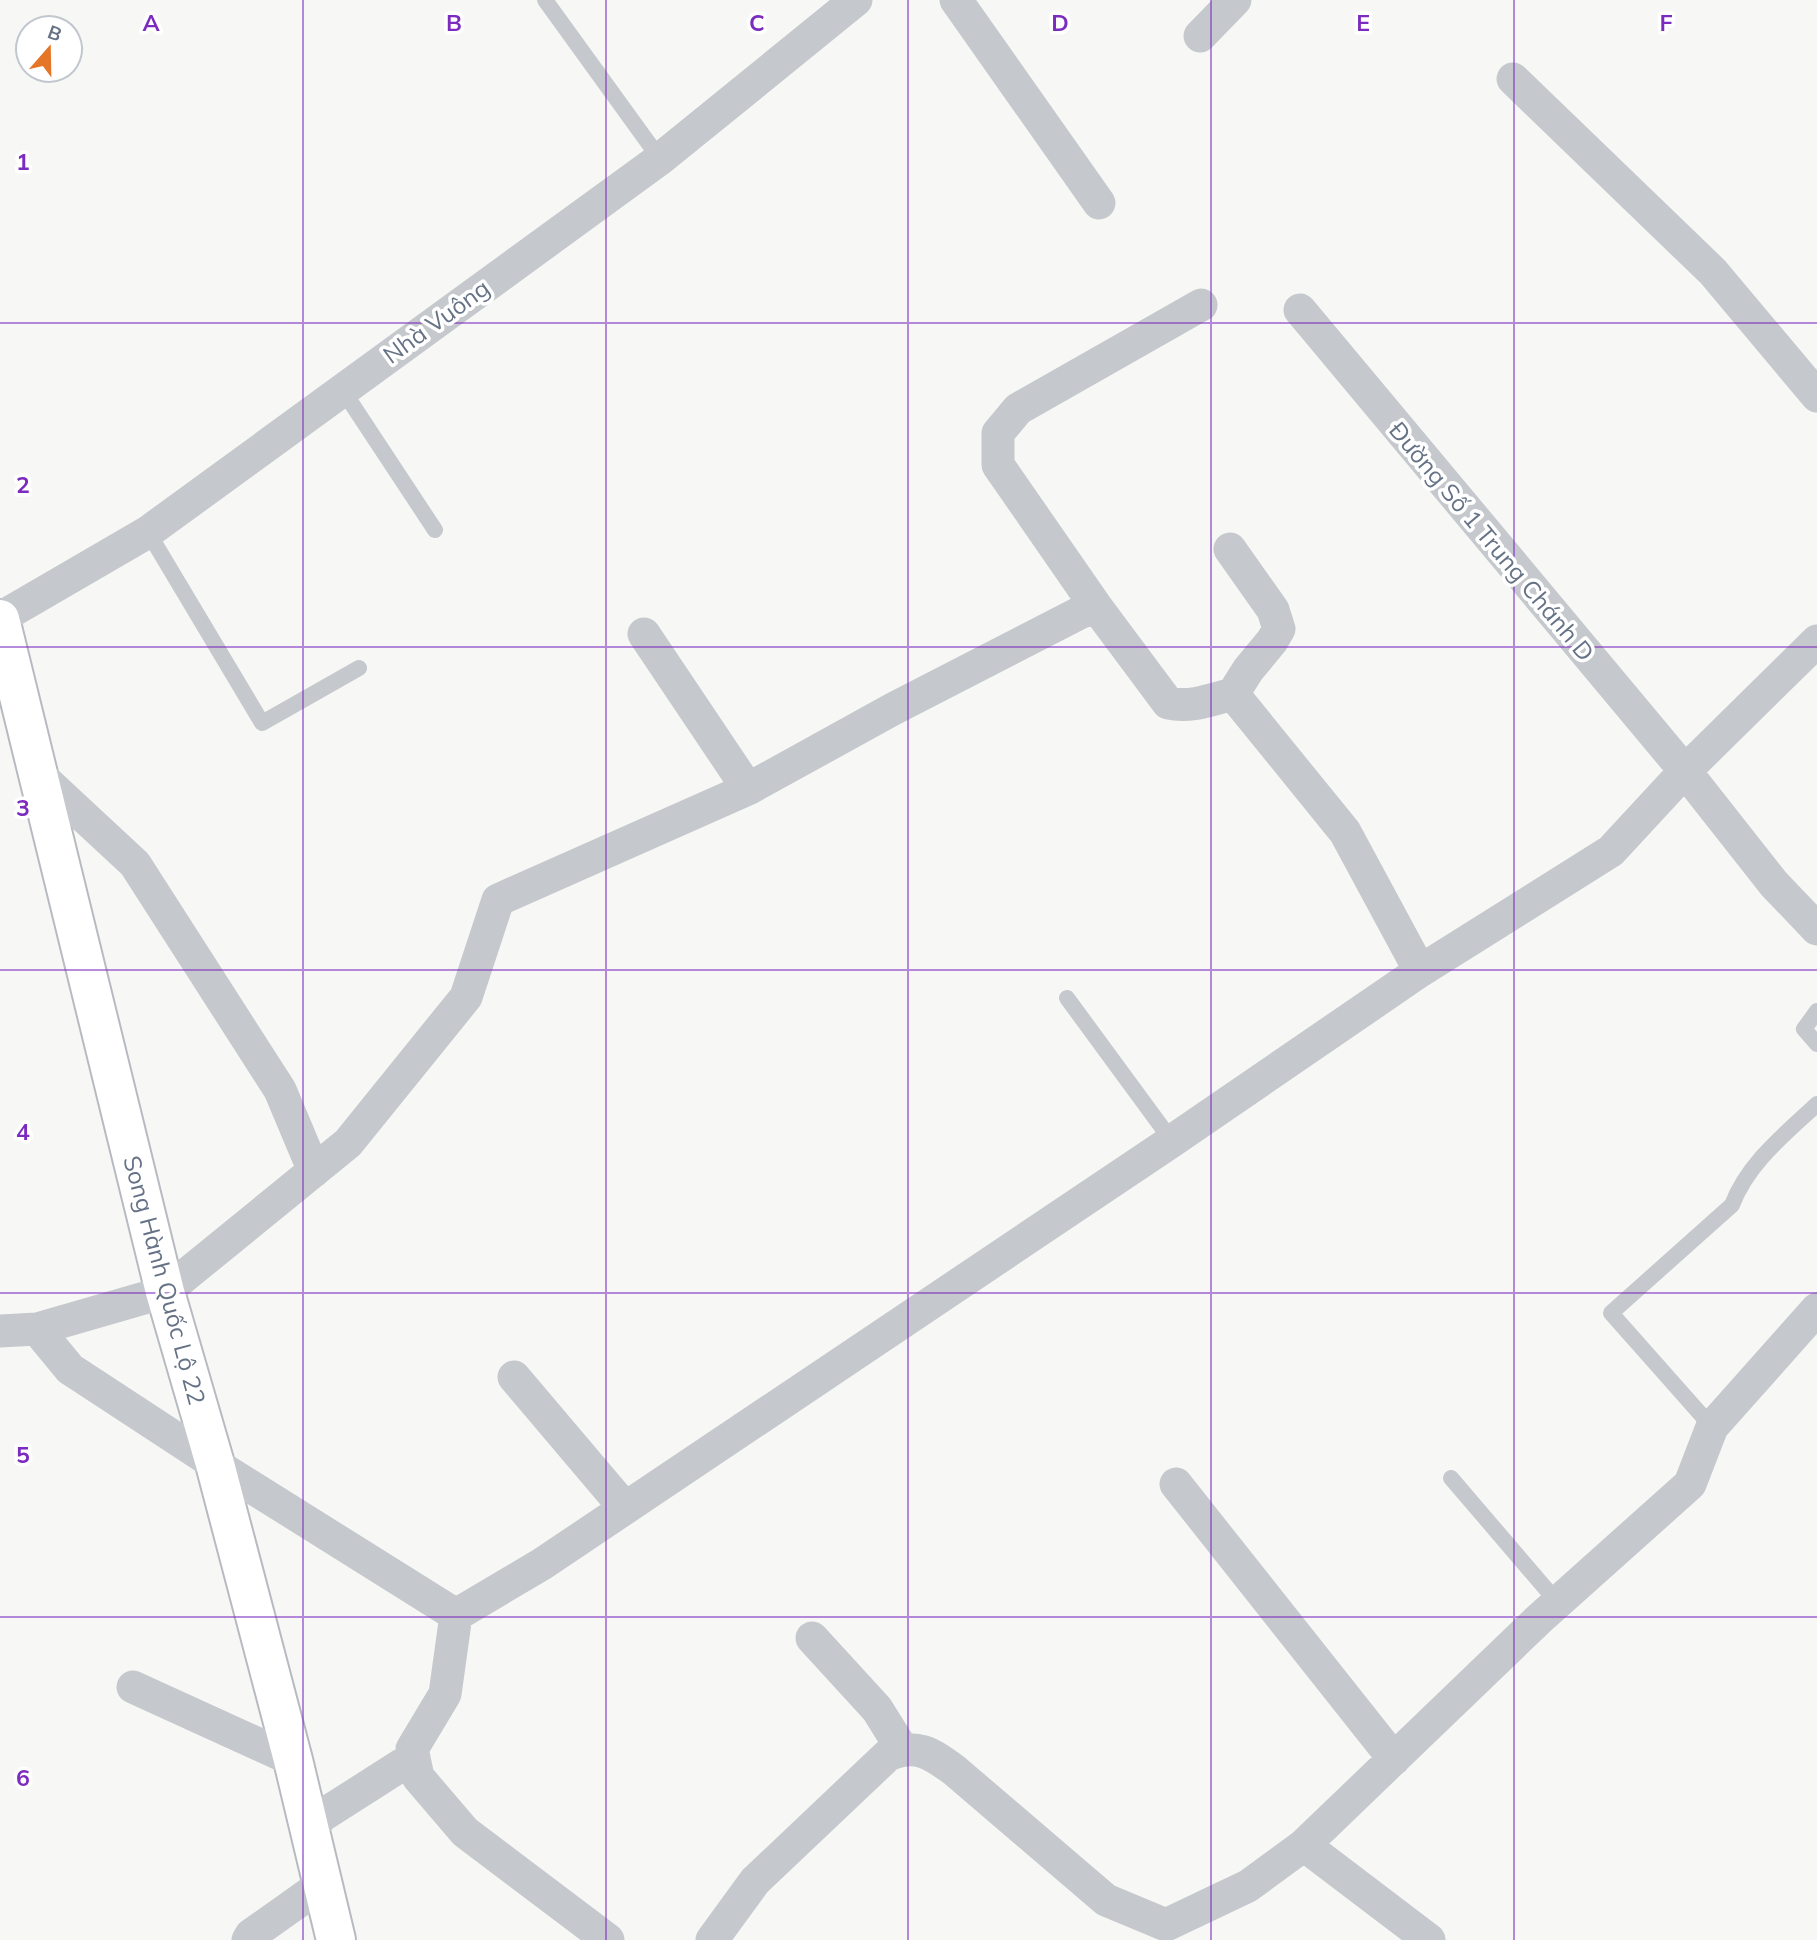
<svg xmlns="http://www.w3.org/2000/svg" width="1817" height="1940" font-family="Mulish,sans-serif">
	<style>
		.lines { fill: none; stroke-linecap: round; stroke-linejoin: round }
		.secondary-casing { stroke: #b7bbc1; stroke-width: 42 }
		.lane { stroke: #c5c8cc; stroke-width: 16 }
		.street { stroke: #c5c8cc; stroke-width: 33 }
		.secondary { stroke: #fff; stroke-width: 38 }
		.grid { fill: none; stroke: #7b2cbf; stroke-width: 2; stroke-opacity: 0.55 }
		.labels { text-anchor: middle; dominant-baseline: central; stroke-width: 7; stroke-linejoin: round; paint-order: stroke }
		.street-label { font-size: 24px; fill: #667286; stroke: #fff }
		.grid-label { font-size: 23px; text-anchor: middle; font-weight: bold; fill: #7b2cbf; stroke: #fff; stroke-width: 7; stroke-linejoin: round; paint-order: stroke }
	</style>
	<rect width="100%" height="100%" fill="#f7f8f5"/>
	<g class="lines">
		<defs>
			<path id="secondary" d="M0,619L165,1292L215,1464L293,1760L336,1940"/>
		</defs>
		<use href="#secondary" class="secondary-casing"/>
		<path class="lane" d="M545,0L660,159
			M342,389L435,530
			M148,532L262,723L359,668
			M1067,998L1172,1141
			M1817,1011L1804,1029L1817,1044
			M1712,1427L1611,1313L1732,1205C1748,1163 1784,1135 1817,1104
			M1451,1478L1558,1603"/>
		<path class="street" d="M956,0L1099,203
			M1200,36L1235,0
			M1513,79L1713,272L1817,396
			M1300,310L1685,771L1774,884L1817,929
			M1230,549L1273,610L1279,629L1272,641L1248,670L1233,694
			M1095,605L998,465V433L1018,409L1201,305
			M0,618L148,532L660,159L856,0
			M644,634L748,789
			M37,773L135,864L280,1090L314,1171
			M37,1329L165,1292L348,1143L466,997L498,900L748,789L893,709L1095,605L1168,703C1190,708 1211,700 1233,694L1345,832L1420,971
			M0,1331L37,1329L70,1369L215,1464L456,1615
			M514,1377L625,1508
			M1176,1484L1394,1759
			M456,1615L542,1564L1172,1141L1420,971L1611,851L1685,771L1817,641
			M456,1615L445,1694L412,1749L418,1777L465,1832L608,1940
			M812,1638L877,1709L902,1749
			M133,1687L293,1760
			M309,1829L323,1815L414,1757
			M1304,1845L1429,1940
			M248,1940L251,1935L323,1884
			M712,1940L755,1881L888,1755C916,1743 931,1753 954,1770L1106,1900L1166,1925L1248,1886L1304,1845L1538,1620L1690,1484L1712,1427L1817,1309"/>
		<use href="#secondary" class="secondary"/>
	</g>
	<path class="grid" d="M303,0V1940M606,0V1940M908,0V1940M1211,0V1940M1514,0V1940M0,323H1817M0,647H1817M0,970H1817M0,1293H1817M0,1617H1817"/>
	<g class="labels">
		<g class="street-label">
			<text transform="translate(436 321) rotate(-36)">Nhà Vuông</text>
			<text transform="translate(1492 541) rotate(50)">Đường Số 1 Trung Chánh D</text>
			<text transform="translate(165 1280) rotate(75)">Song Hành Quốc Lộ 22</text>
		</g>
	</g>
	<g class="grid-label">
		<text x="151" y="31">A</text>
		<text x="454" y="31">B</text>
		<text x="757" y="31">C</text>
		<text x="1060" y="31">D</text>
		<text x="1363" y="31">E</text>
		<text x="1666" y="31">F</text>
		<text x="23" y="170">1</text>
		<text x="23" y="493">2</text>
		<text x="23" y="816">3</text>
		<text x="23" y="1140">4</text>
		<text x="23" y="1463">5</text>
		<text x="23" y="1786">6</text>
	</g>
	<g transform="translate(49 49) rotate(20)"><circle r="33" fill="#ffffff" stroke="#c2c7cf" stroke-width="2"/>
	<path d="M0-5L12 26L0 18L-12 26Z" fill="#e57628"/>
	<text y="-10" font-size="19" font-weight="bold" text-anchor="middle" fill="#667286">B</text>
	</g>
</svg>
